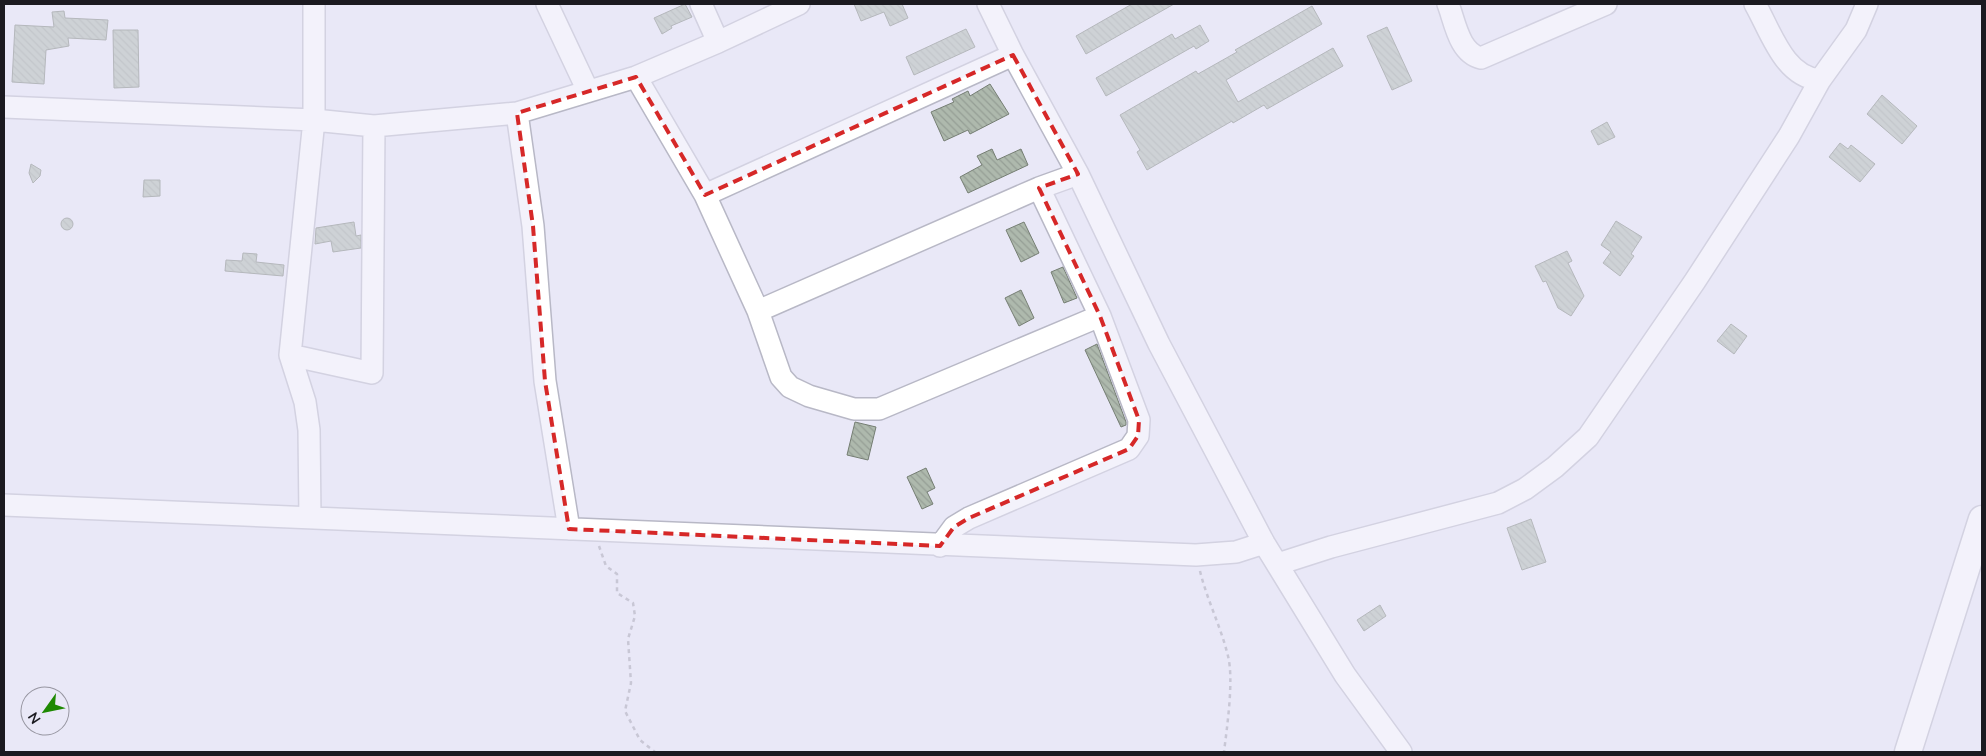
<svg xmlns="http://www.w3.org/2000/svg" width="1986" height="756" font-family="'Nunito Sans',sans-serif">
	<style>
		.building { fill: url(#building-back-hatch); stroke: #757e73 }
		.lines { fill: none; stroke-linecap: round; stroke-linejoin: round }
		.minor-casing { stroke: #b8b8c6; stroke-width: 24 }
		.major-casing { stroke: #b8b8c6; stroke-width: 29 }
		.path { stroke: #a1a0ac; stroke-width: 2.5; stroke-dasharray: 4 4; stroke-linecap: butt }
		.minor { stroke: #fff; stroke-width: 21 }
		.major { stroke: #fff; stroke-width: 26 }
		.marked { fill: none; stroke: #d62828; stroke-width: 4; stroke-dasharray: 10 6; stroke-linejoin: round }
	</style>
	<defs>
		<pattern id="building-back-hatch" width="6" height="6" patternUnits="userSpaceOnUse" patternTransform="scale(1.25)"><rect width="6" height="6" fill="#aeb9ad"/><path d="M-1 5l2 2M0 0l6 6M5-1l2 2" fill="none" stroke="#959e95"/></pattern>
	</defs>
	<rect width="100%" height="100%" fill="#e9e8f7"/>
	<path class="building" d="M685,4L692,17L671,26L672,28L662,34L654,18Z
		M854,4H902L908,18L890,26L884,12L861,21Z
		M1132,4H1174L1086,54L1076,36Z
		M1312,6L1322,24L1226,80L1238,102L1333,48L1343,66L1267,109L1264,105L1233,123L1232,121L1147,170L1137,152L1140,150L1120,115L1196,71L1198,74L1237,52L1235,50Z
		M64,11L65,18L108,20L106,40L68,38L69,46L46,50L44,84L12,82L15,25L54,27L52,12Z
		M1200,25L1209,41L1196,49L1194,46L1106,96L1096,78L1172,34L1175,39Z
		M1387,27L1412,81L1392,90L1367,36Z
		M966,29L975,47L914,75L906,57Z
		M113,30H138L139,87L114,88Z
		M990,84L1009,114L970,134L968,130L944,141L931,112L954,102L952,99L968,91L970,96Z
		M1882,95L1917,126L1902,144L1867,114Z
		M1607,122L1615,137L1598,145L1591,131Z
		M1840,143L1848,149L1851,145L1875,164L1860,182L1829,157Z
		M992,149L997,160L1021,149L1028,165L968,193L960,177L982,165L977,156Z
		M31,164L41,170L40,176L33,183L29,173Z
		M144,180H160V196L143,197Z
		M61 224a6 6 0 1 1 12 0a6 6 0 1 1-12 0Z
		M1616,221L1642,237L1631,254L1634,256L1620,276L1603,263L1611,252L1601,245Z
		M354,222L356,236L361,235V248L333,252L331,241L315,244L316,228Z
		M1024,222L1039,253L1021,262L1006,230Z
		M1567,251L1572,261L1568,263L1584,296L1571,316L1558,308L1546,281L1543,282L1535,266Z
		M243,253L257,254L256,262L284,265L283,276L225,271L226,260L242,261Z
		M1063,267L1077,298L1064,303L1051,272Z
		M1021,290L1034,318L1019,326L1005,298Z
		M1731,324L1747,336L1734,354L1717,341Z
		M1097,344L1126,422V425L1121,427L1085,350Z
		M855,422L876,427L868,460L847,455Z
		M926,468L935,488L927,492L933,504L922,509L907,477Z
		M1531,519L1546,562L1522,570L1507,528Z
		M1380,605L1386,616L1364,631L1357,620Z"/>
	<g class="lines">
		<defs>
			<path id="minor" d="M547,4L588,91
				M701,4L718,42
				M988,4L1013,55L1078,174L1159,344L1264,543L1345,675L1401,752
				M1448,4C1455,22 1459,53 1481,58L1606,4
				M1755,4C1771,32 1784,77 1820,80
				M636,77L705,195L758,311L781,377L790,387L809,396L854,409H879L1100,316
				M4,107L314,120L374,126L517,113L636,77L718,42L799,4
				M517,113L533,226L545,381L569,529
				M705,195L1013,55
				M758,311L1039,188L1078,174
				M290,355L372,373L374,126
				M4,505L1196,555L1236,552L1264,543
				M310,518L309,430L305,402L290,355L314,120V4
				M940,546L954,527L969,518L1129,449L1138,436L1139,420L1100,316L1039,188
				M1278,564L1331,547L1498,503L1525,489L1555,467L1588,437L1695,281L1789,136L1820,80L1856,30L1867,4"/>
			<path id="major" d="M1908,752L1982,519"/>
		</defs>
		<use href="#minor" class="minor-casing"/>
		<use href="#major" class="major-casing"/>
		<path class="path" d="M599,546L606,566L617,574V593L633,603L635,616L628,639L631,683L625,711L640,740L655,752
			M1200,571C1207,600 1221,627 1228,656C1234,680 1227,727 1224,752"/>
		<use href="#minor" class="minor"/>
		<use href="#major" class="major"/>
	</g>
	<path d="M0 0H1986V756H0ZM1013,55L1078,174L1039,188L1100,316L1139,420L1138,436L1129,449L969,518L954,527L940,546L569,529L545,381L533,226L517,113L636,77L705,195Z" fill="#e9e8f7" fill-opacity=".55" fill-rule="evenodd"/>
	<path class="marked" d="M1013,55L1078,174L1039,188L1100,316L1139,420L1138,436L1129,449L969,518L954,527L940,546L569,529L545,381L533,226L517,113L636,77L705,195Z"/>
	<rect width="1986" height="756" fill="none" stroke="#1b1a20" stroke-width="10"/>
	<g transform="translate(45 711) rotate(237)"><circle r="24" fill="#e9e8f7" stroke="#9796a1"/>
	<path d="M0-4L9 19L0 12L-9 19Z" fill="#1e8902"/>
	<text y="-8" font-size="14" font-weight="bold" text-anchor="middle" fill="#1b1a20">N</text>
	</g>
</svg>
